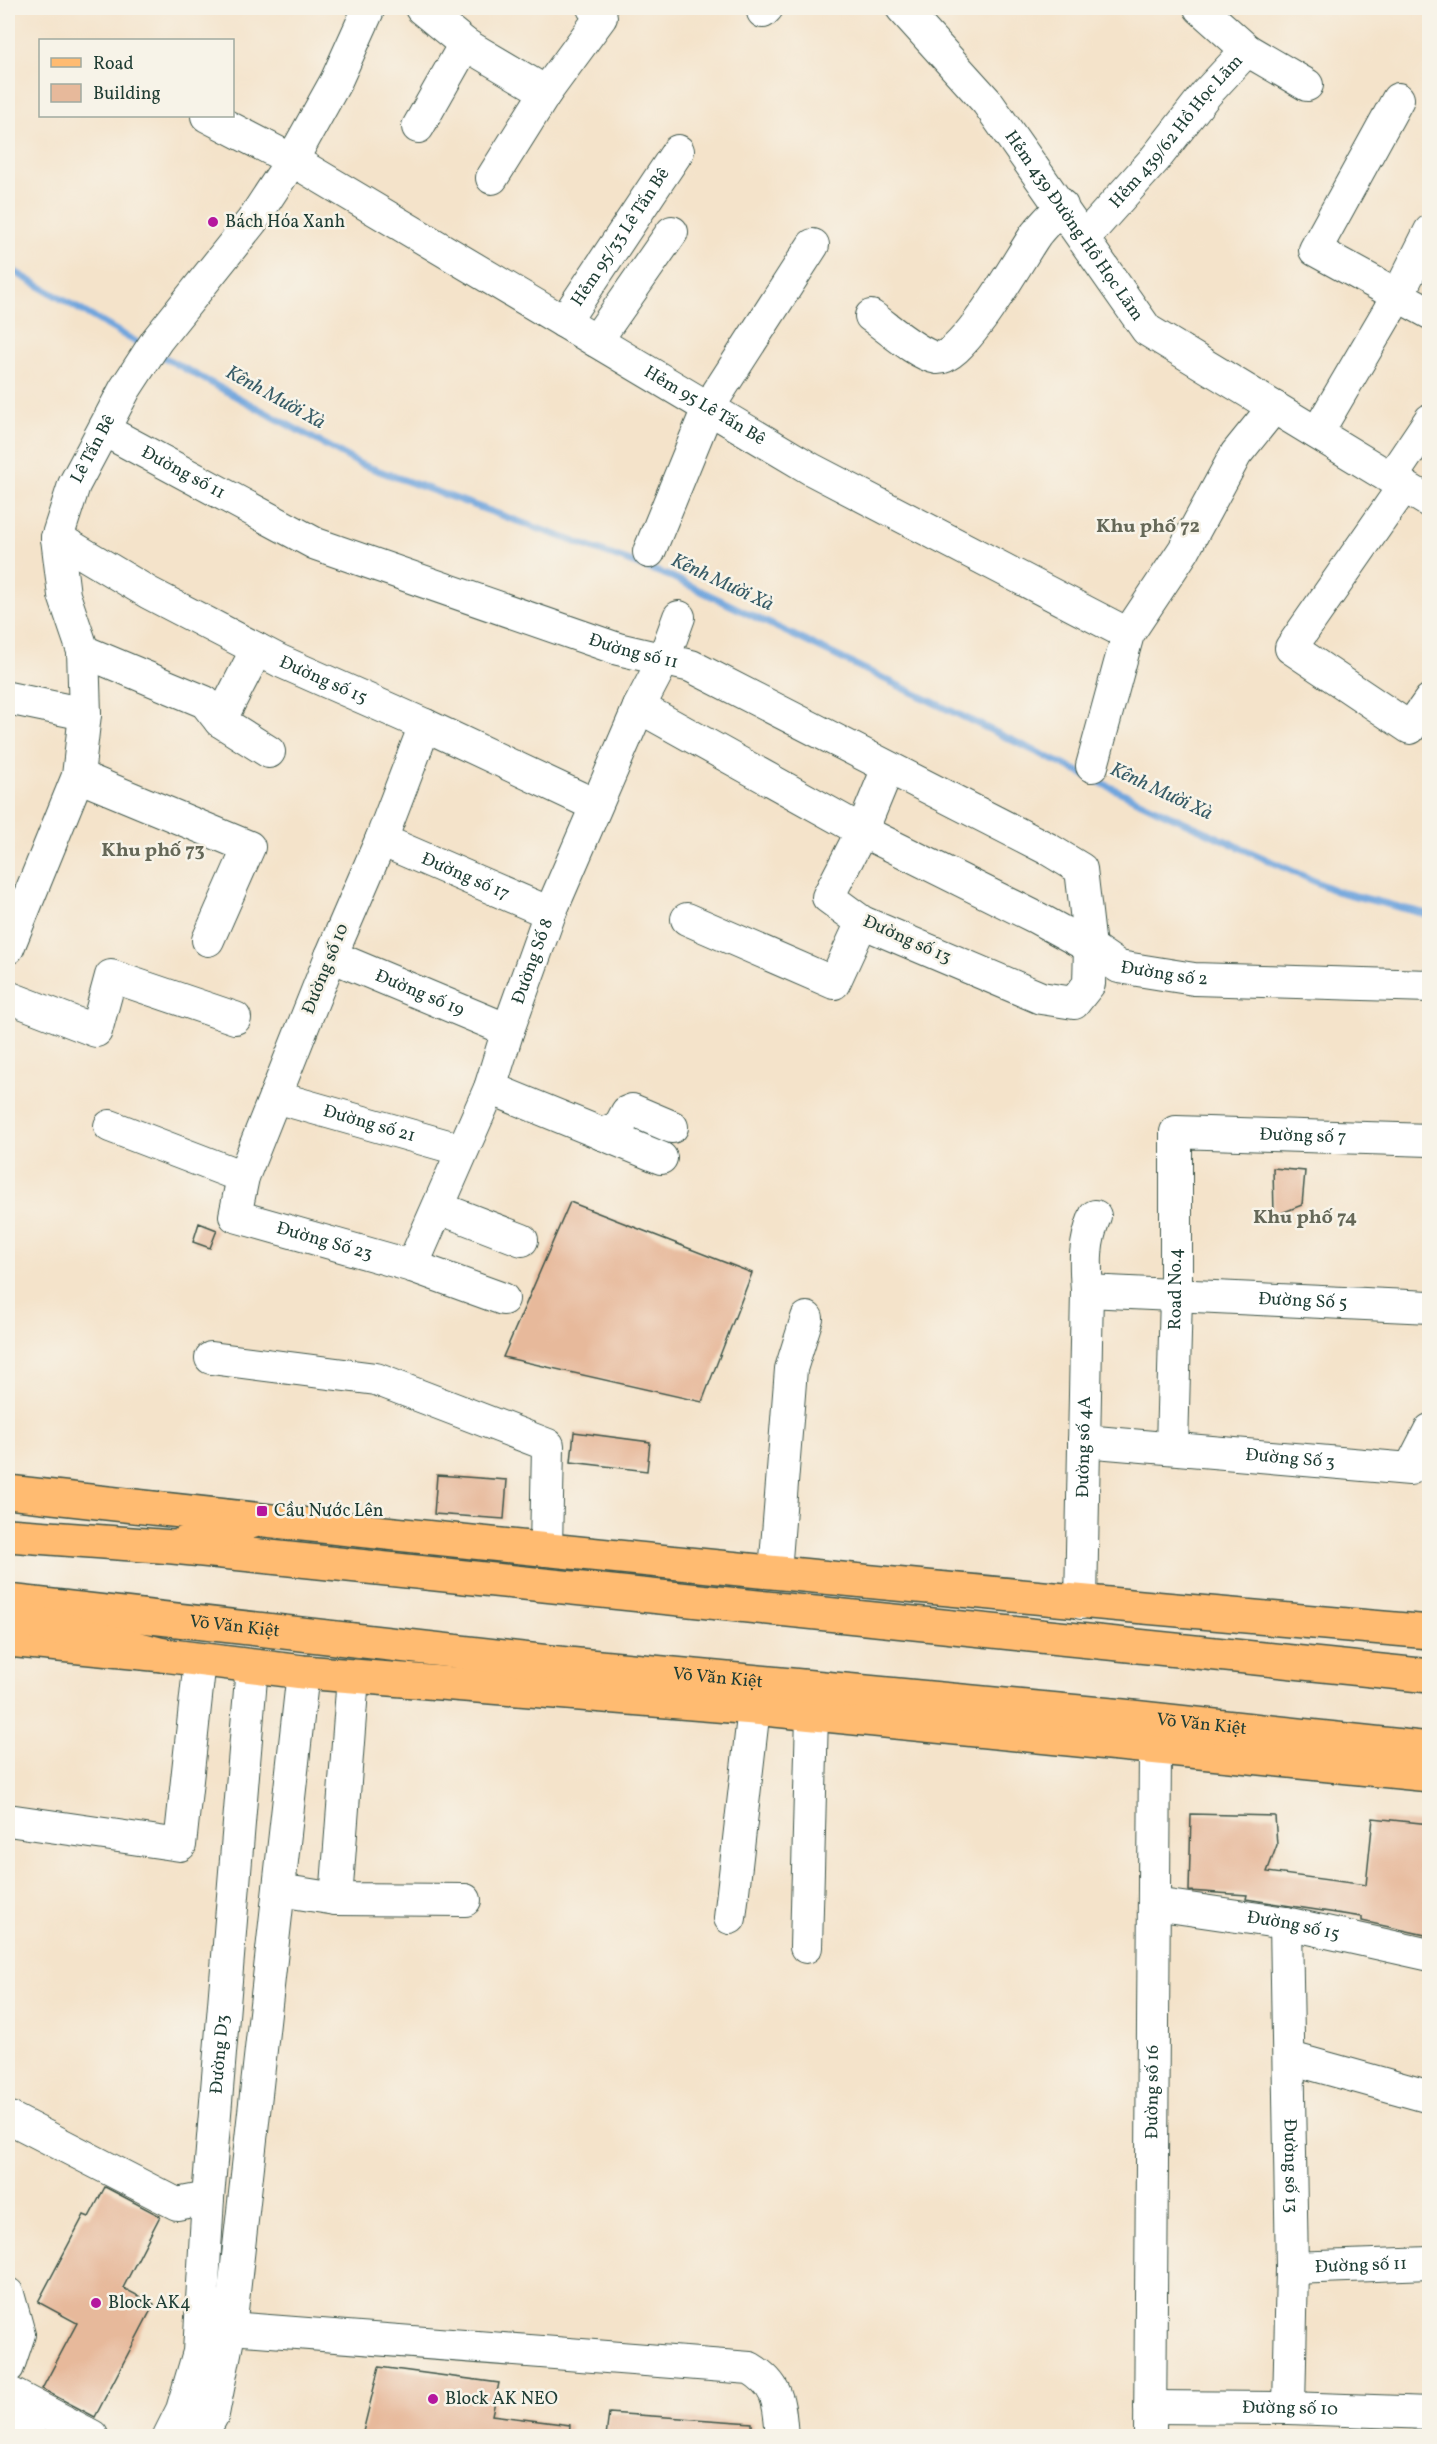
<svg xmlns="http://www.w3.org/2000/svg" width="1437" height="2444" font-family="Vollkorn,serif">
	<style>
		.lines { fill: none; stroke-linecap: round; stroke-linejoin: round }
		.stream { stroke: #70a5dd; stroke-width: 7 }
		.building { fill: #e7b99b }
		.minor-casing { stroke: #3f564a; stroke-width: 34 }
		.major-casing { stroke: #3f564a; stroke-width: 36 }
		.highway-casing { stroke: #3f564a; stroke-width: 36 }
		.minor { stroke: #fff; stroke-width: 32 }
		.major { stroke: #ffbb71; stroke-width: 33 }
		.highway { stroke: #ffbb71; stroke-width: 33 }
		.poi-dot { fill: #b5179e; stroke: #f7f3e8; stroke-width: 2 }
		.labels { text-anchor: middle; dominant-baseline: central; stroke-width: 5; stroke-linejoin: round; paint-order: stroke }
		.street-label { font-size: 18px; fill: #1f3d34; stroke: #f7f3e8 }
		.poi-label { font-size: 18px; fill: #1f3d34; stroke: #f7f3e8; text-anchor: start }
		.water-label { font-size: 20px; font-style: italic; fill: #375c67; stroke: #f7f3e8 }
		.neighbourhood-label { font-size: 20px; font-weight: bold; fill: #656858; stroke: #f7f3e8 }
	</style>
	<rect width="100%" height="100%" fill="#f7f3e8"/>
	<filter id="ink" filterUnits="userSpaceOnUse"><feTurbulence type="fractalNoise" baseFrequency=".0167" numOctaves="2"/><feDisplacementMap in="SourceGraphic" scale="12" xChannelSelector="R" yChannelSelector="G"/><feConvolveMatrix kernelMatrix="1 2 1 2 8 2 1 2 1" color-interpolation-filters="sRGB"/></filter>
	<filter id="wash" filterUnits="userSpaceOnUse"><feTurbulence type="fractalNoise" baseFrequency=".008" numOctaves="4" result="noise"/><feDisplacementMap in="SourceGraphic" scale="24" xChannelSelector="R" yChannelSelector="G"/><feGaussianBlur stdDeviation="1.35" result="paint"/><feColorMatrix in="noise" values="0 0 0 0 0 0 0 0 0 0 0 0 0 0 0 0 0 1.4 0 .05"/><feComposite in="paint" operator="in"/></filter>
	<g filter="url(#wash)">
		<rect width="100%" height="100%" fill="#f4e3ca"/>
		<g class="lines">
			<path class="stream" d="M8,268L143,346
				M158,354L360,464L672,577L1160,811L1336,891L1430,915"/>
		</g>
		<g id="blocks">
			<path class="building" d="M1273,1168L1305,1171L1302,1205L1274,1216Z
				M570,1202L752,1273L702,1402L503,1357Z
				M199,1223L217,1230L210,1248L193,1242Z
				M574,1432L650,1442L647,1471L571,1462Z
				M437,1475L507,1480L504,1519L434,1514Z
				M1191,1814L1275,1816L1277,1845L1267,1872L1366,1885L1373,1818L1430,1824V1936L1362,1921V1917L1246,1899L1247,1895L1189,1891Z
				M105,2187L160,2216L123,2288L154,2304L95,2417L42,2389L77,2323L38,2302L84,2215L89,2217Z
				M379,2367L499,2383L492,2415L570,2425L569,2436H362Z
				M609,2413L752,2423V2436H606Z"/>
		</g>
	</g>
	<g filter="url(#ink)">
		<use href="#blocks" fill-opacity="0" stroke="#3f564a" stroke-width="1.5"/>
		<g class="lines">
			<defs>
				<g id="minor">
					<path d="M421,8L465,44L546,92"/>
					<path id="s1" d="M902,8L987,102L1147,330L1430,502"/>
					<path d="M1200,8L1247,50"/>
					<path d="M763,12L767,8"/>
					<path d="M1398,99L1315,250L1430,313"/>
					<path id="s2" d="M207,116L292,160L811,469L1128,634"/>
					<path d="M418,127L465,44"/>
					<path d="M492,178L546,92L601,17L593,8"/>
					<path id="s3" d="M1084,238L1155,159L1206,94L1247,50L1307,85"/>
					<path d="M871,316C887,327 918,355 937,358C963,361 1021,255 1036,234C1044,224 1053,215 1062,206"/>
					<path id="s4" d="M564,322L678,151"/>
					<path d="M596,341L672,232"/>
					<path id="s5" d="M104,430L316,544L618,649L691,666L1048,849L1081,869L1090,947L1089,984L1074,1003L1041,998L862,922L828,897L862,831L639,707"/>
					<path d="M1317,433L1398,295L1430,231"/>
					<path d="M1391,478L1430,420"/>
					<path d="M1404,486L1291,648L1410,728L1430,700"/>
					<path id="s6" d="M57,538L149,593L280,661L425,725L595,805"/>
					<path d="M649,552L708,408L813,245"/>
					<path d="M83,651L205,702L220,721L269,752"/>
					<path d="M8,698L85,714"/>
					<path d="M220,721L257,649"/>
					<path id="s7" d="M425,725L381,840L331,956L243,1177L235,1216L412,1266L503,1299"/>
					<path d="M1092,766L1128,634L1184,550L1236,454L1274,407"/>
					<path id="s8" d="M888,768L862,831L1037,918L1090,947L1119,967L1194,979L1430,986"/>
					<path d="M78,776L249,847L208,940"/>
					<path id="s9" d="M381,840L550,913"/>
					<path d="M687,919L834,983L862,922"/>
					<path id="s10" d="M8,948L78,776L85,714L83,651L64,595L57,538L74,485L125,389L157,340L252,221L292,160L336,81L369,8"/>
					<path id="s11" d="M331,956L508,1030"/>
					<path d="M8,997L96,1031L111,976L235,1018"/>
					<path d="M490,1088L661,1158"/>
					<path id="s12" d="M275,1097L462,1150"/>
					<path d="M110,1126L243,1177"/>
					<path d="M602,1134L619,1127L627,1112L632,1110L672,1127"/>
					<path d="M439,1208L522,1240"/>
					<path id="s13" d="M412,1266L490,1088L508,1030L550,913L639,707L663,661L679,617"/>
					<path id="s14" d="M1087,1291L1430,1307"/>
					<path d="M211,1358L376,1379L548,1445L546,1550"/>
					<path id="s15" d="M1084,1441L1410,1469L1430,1430"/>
					<path id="s16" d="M1172,1447L1176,1296V1132L1430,1140"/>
					<path d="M775,1572L791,1369L807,1318"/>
					<path id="s17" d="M1081,1603L1087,1291C1085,1261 1084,1244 1095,1216"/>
					<path d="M8,1820L180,1845L200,1660"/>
					<path d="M279,1890L336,1899L465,1900"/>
					<path d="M336,1899L353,1677"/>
					<path id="s18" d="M1154,1904L1286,1923L1430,1955"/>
					<path d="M730,1918L754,1708"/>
					<path id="s19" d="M1286,1923L1292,2268L1289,2408"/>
					<path d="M806,1947L812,1715"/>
					<path d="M1290,2058L1430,2097"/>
					<path d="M8,2117L177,2204L208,2198"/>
					<path id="s20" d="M1292,2268L1430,2263"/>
					<path d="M8,2294L19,2334L8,2367"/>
					<path d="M230,2328L750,2368C780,2386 779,2404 782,2436"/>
					<path d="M8,2392L92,2436"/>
					<path id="s21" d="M1150,2407L1289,2408L1430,2413"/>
					<path d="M8,2425L30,2436"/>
					<path id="s22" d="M169,2436L182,2410L199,2352L208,2198L252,1666"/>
					<path d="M201,2436L213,2414L230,2328L303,1672"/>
					<path id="s23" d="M1150,2436L1155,1749"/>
				</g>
				<path id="major" d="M8,1492C481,1545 955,1592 1430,1632
					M8,1640L163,1655L303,1672L754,1708L1430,1775"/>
				<g id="highway">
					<path d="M8,1535L173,1547L1430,1676"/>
					<path d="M183,1544L257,1520"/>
					<path id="s24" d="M8,1601L567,1664L1123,1716L1430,1749"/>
					<path d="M27,1620L163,1655"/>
				</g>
			</defs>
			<use href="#minor" class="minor-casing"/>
			<use href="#major" class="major-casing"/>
			<use href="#highway" class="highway-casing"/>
			<use href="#minor" class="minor"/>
			<use href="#major" class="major"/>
			<use href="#highway" class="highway"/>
		</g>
	</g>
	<g class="poi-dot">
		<circle cx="213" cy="222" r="6"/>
		<rect x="256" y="1505" width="12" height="12" rx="3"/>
		<circle cx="96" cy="2303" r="6"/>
		<circle cx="433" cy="2399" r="6"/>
	</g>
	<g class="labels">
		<g class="street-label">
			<text stroke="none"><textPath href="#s3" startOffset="141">Hẻm 439/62 Hồ Học Lãm</textPath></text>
			<text stroke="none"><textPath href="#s1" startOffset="278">Hẻm 439 Đường Hồ Học Lãm</textPath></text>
			<text stroke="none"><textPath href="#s4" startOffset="102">Hẻm 95/33 Lê Tấn Bê</textPath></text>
			<text stroke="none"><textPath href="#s2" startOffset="576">Hẻm 95 Lê Tấn Bê</textPath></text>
			<text stroke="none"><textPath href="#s10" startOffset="524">Lê Tấn Bê</textPath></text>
			<text stroke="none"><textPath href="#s5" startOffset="90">Đường số 11</textPath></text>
			<text stroke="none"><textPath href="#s5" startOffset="576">Đường số 11</textPath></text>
			<text stroke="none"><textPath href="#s6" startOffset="302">Đường số 15</textPath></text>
			<text stroke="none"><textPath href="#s9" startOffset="92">Đường số 17</textPath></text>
			<text transform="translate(907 940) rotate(24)">Đường số 13</text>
			<text stroke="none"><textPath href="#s13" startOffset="328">Đường Số 8</textPath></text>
			<text transform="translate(326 969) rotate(-68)">Đường số 10</text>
			<text stroke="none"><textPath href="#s8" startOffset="405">Đường số 2</textPath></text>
			<text stroke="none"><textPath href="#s11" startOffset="96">Đường số 19</textPath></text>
			<text stroke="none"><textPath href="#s12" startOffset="98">Đường số 21</textPath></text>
			<text stroke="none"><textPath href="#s16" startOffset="442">Đường số 7</textPath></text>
			<text stroke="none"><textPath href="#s7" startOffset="620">Đường Số 23</textPath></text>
			<text stroke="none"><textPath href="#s16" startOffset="158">Road No.4</textPath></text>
			<text stroke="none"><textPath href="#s14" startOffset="216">Đường Số 5</textPath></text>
			<text stroke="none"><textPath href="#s17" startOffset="156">Đường số 4A</textPath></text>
			<text stroke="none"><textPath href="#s15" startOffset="207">Đường Số 3</textPath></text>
			<text stroke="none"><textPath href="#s24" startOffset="228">Võ Văn Kiệt</textPath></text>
			<text stroke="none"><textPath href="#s24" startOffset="714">Võ Văn Kiệt</textPath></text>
			<text stroke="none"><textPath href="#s24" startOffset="1200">Võ Văn Kiệt</textPath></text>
			<text stroke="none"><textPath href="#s18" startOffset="141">Đường số 15</textPath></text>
			<text stroke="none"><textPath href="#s22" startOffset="388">Đường D3</textPath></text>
			<text stroke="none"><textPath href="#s23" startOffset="344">Đường số 16</textPath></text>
			<text stroke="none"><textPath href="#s19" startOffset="243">Đường số 13</textPath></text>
			<text stroke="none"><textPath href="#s20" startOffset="69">Đường số 11</textPath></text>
			<text stroke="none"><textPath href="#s21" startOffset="140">Đường số 10</textPath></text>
		</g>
		<g class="poi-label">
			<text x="225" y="222">Bách Hóa Xanh</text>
			<text x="274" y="1511">Cầu Nước Lên</text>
			<text x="108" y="2303">Block AK4</text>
			<text x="445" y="2399">Block AK NEO</text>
		</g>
		<g class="water-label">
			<text transform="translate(275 398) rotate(29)">Kênh Mười Xà</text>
			<text transform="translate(722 583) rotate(25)">Kênh Mười Xà</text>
			<text transform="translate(1161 792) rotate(25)">Kênh Mười Xà</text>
		</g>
		<g class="neighbourhood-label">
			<text x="1148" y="527">Khu phố 72</text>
			<text x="153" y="851">Khu phố 73</text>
			<text x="1305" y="1218">Khu phố 74</text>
		</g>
	</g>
	<rect width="1437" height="2444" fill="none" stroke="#f7f3e8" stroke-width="30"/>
	<rect x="39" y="39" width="195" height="78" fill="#f7f3e8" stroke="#a1aaa0" stroke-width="1.5"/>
	<rect x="51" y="58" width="30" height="9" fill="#ffbb71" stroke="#a1aaa0" stroke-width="1.5"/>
	<text x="93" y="69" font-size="18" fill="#1f3d34">Road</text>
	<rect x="51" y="84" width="30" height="18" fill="#e7b99b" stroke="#a1aaa0" stroke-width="1.5"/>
	<text x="93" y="99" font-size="18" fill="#1f3d34">Building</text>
</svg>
